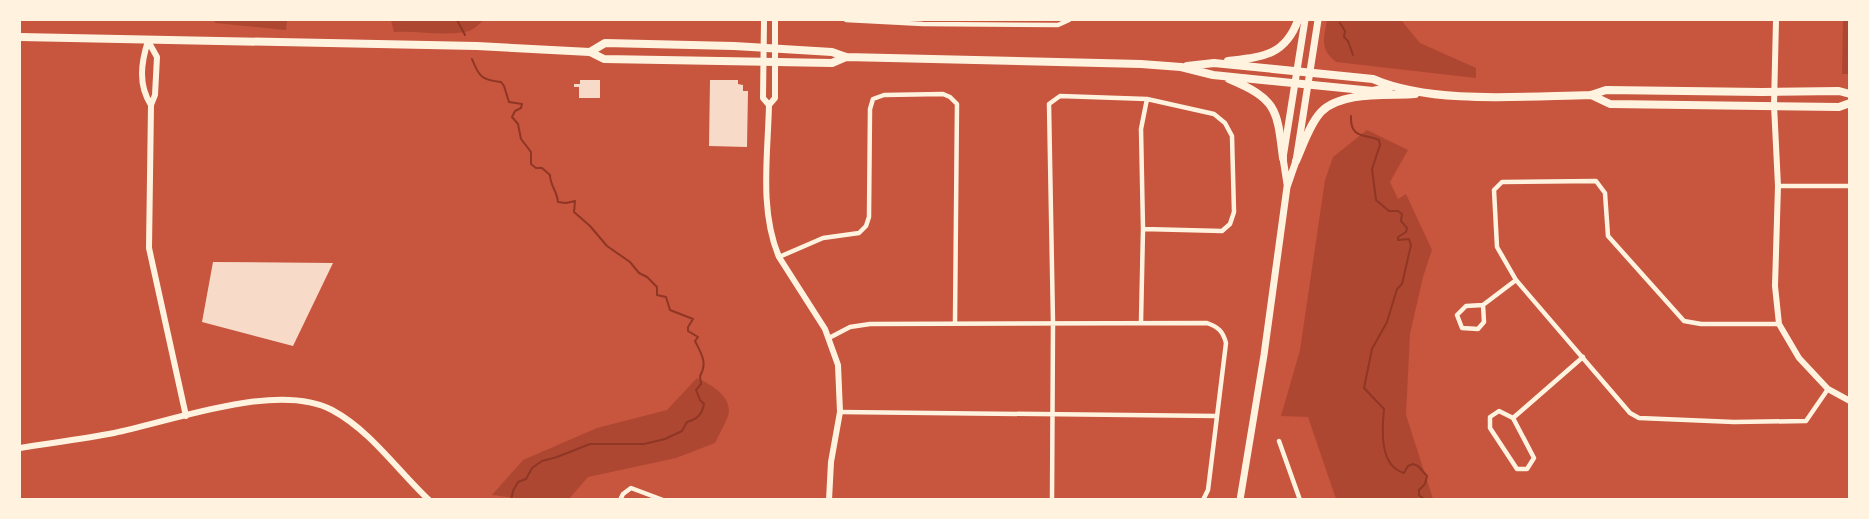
<svg xmlns="http://www.w3.org/2000/svg" width="1869" height="519" font-family="Lora,serif">
	<style>
		.green { fill: #ae4732 }
		.lines { fill: none; stroke-linecap: round; stroke-linejoin: round }
		.stream { stroke: #8f3625; stroke-width: 2 }
		.building { fill: #f7dbc8 }
		.minor { stroke: #fff3e0; stroke-width: 4.5 }
		.tertiary { stroke: #fff3e0; stroke-width: 6 }
		.secondary { stroke: #fff3e0; stroke-width: 7 }
		.primary { stroke: #fff3e0; stroke-width: 8 }
	</style>
	<rect width="100%" height="100%" fill="#c8553d"/>
	<path class="green" d="M214,20H287L286,30L215,23Z
		M391,20H484C480,23 475,29 469,31C445,37 418,30 394,32Z
		M1327,20H1401L1420,43L1476,68V78L1336,62C1319,48 1324,39 1327,20Z
		M1843,20H1849V74H1842Z
		M1367,130L1408,150L1390,182L1398,199L1406,194L1432,250L1423,277L1410,334L1406,415L1433,499H1336L1308,417L1281,416L1300,350L1325,180L1333,157Z
		M697,378C710,384 734,397 728,416C725,425 719,434 715,443L676,458L588,477L569,499H525L492,495L523,460L597,428L667,410Z"/>
	<g class="lines">
		<path class="stream" d="M457,20L465,35
			M1340,23L1345,31L1344,37L1348,41L1353,55
			M472,59C479,77 482,80 501,82L504,86L509,102L522,104L521,108L515,111L512,117L518,124L521,139L531,152V164L536,168H542L550,175C550,185 557,191 558,202L566,203L575,201L574,212L590,226L607,246L630,262L639,273L647,277L657,287V295L666,297L670,310L693,319L688,327V331L698,337L695,341C701,353 708,363 700,376L701,384L696,390L700,400L704,404C702,415 697,419 687,422L682,431L665,439L644,444H590L557,457L542,461L532,468L526,479L518,482L513,491L511,500
			M1351,116C1350,139 1365,134 1379,140L1380,145L1372,169L1376,200L1389,211H1398L1402,214L1401,221L1407,228L1406,232L1398,237V240L1409,239L1411,245L1402,284L1397,289L1387,322L1372,349L1364,388L1384,409C1382,429 1379,466 1404,473L1408,466L1413,464L1418,466L1427,476L1425,484L1419,490V495L1425,500"/>
	</g>
	<path class="building" d="M580,80H600V98H579V87H574V84H580Z
		M710,80H738V84L743,85V91H748L747,147L709,146Z
		M213,262L333,263L293,346L202,322Z"/>
	<g class="lines">
		<path class="minor" d="M846,20L923,24L1058,25L1069,20
			M1778,186H1850
			M779,257L823,238L859,233L866,226L869,217L870,109L873,99L884,95L943,94L950,97L957,104L955,323
			M1483,305L1466,306L1457,315L1462,328L1478,329L1484,322L1483,305L1516,280
			M1141,322L1143,229L1141,129L1147,99
			M1779,324H1701L1684,321L1608,236L1605,193L1596,181L1502,182L1494,190L1497,247L1516,280L1630,413L1639,418L1734,422L1806,421L1828,389
			M829,338L850,327L870,324L1207,323C1218,327 1223,331 1226,343L1208,490L1203,500
			M840,412L1217,416
			M1513,418L1534,458L1527,469H1517L1490,428V417L1499,411L1513,418L1583,357
			M1279,441L1300,500
			M620,500L623,494L631,488L663,500
			M1052,500L1053,323L1049,104L1060,96L1147,99L1214,114L1225,123L1232,136L1234,212L1230,224L1222,231L1143,229"/>
		<path class="tertiary" d="M764,20L763,98L769,105
			M775,20V98L769,105C768,154 759,210 779,257L825,329L838,365L840,412L831,462L829,500
			M1776,20L1774,105L1778,186L1775,286L1779,324L1799,358L1828,389L1850,401
			M148,41L157,57L155,95L151,105L149,248L186,416
			M148,41C141,63 138,85 151,105
			M20,448C51,443 83,439 114,433C173,421 278,381 332,410C371,431 397,470 429,500"/>
		<path class="secondary" d="M1287,184L1283,158L1305,20
			M1240,500L1264,355L1287,187L1296,161L1318,20"/>
		<path class="primary" d="M20,37L477,46L590,52L604,59L832,63L846,57
			M590,52L605,43L734,46L832,52L846,57L1141,64L1181,67L1213,75L1373,91L1391,87
			M1228,61C1262,57 1285,56 1298,20
			M1187,66L1214,63L1373,79C1433,105 1526,96 1591,95L1606,90L1762,92L1839,91L1850,94
			M1229,79C1277,99 1277,109 1283,158
			M1591,95L1610,104L1839,107L1850,103
			M1296,161C1303,146 1309,125 1321,112C1341,91 1388,96 1415,94"/>
	</g>
	<rect width="1869" height="519" fill="none" stroke="#fff3e0" stroke-width="42"/>
</svg>
